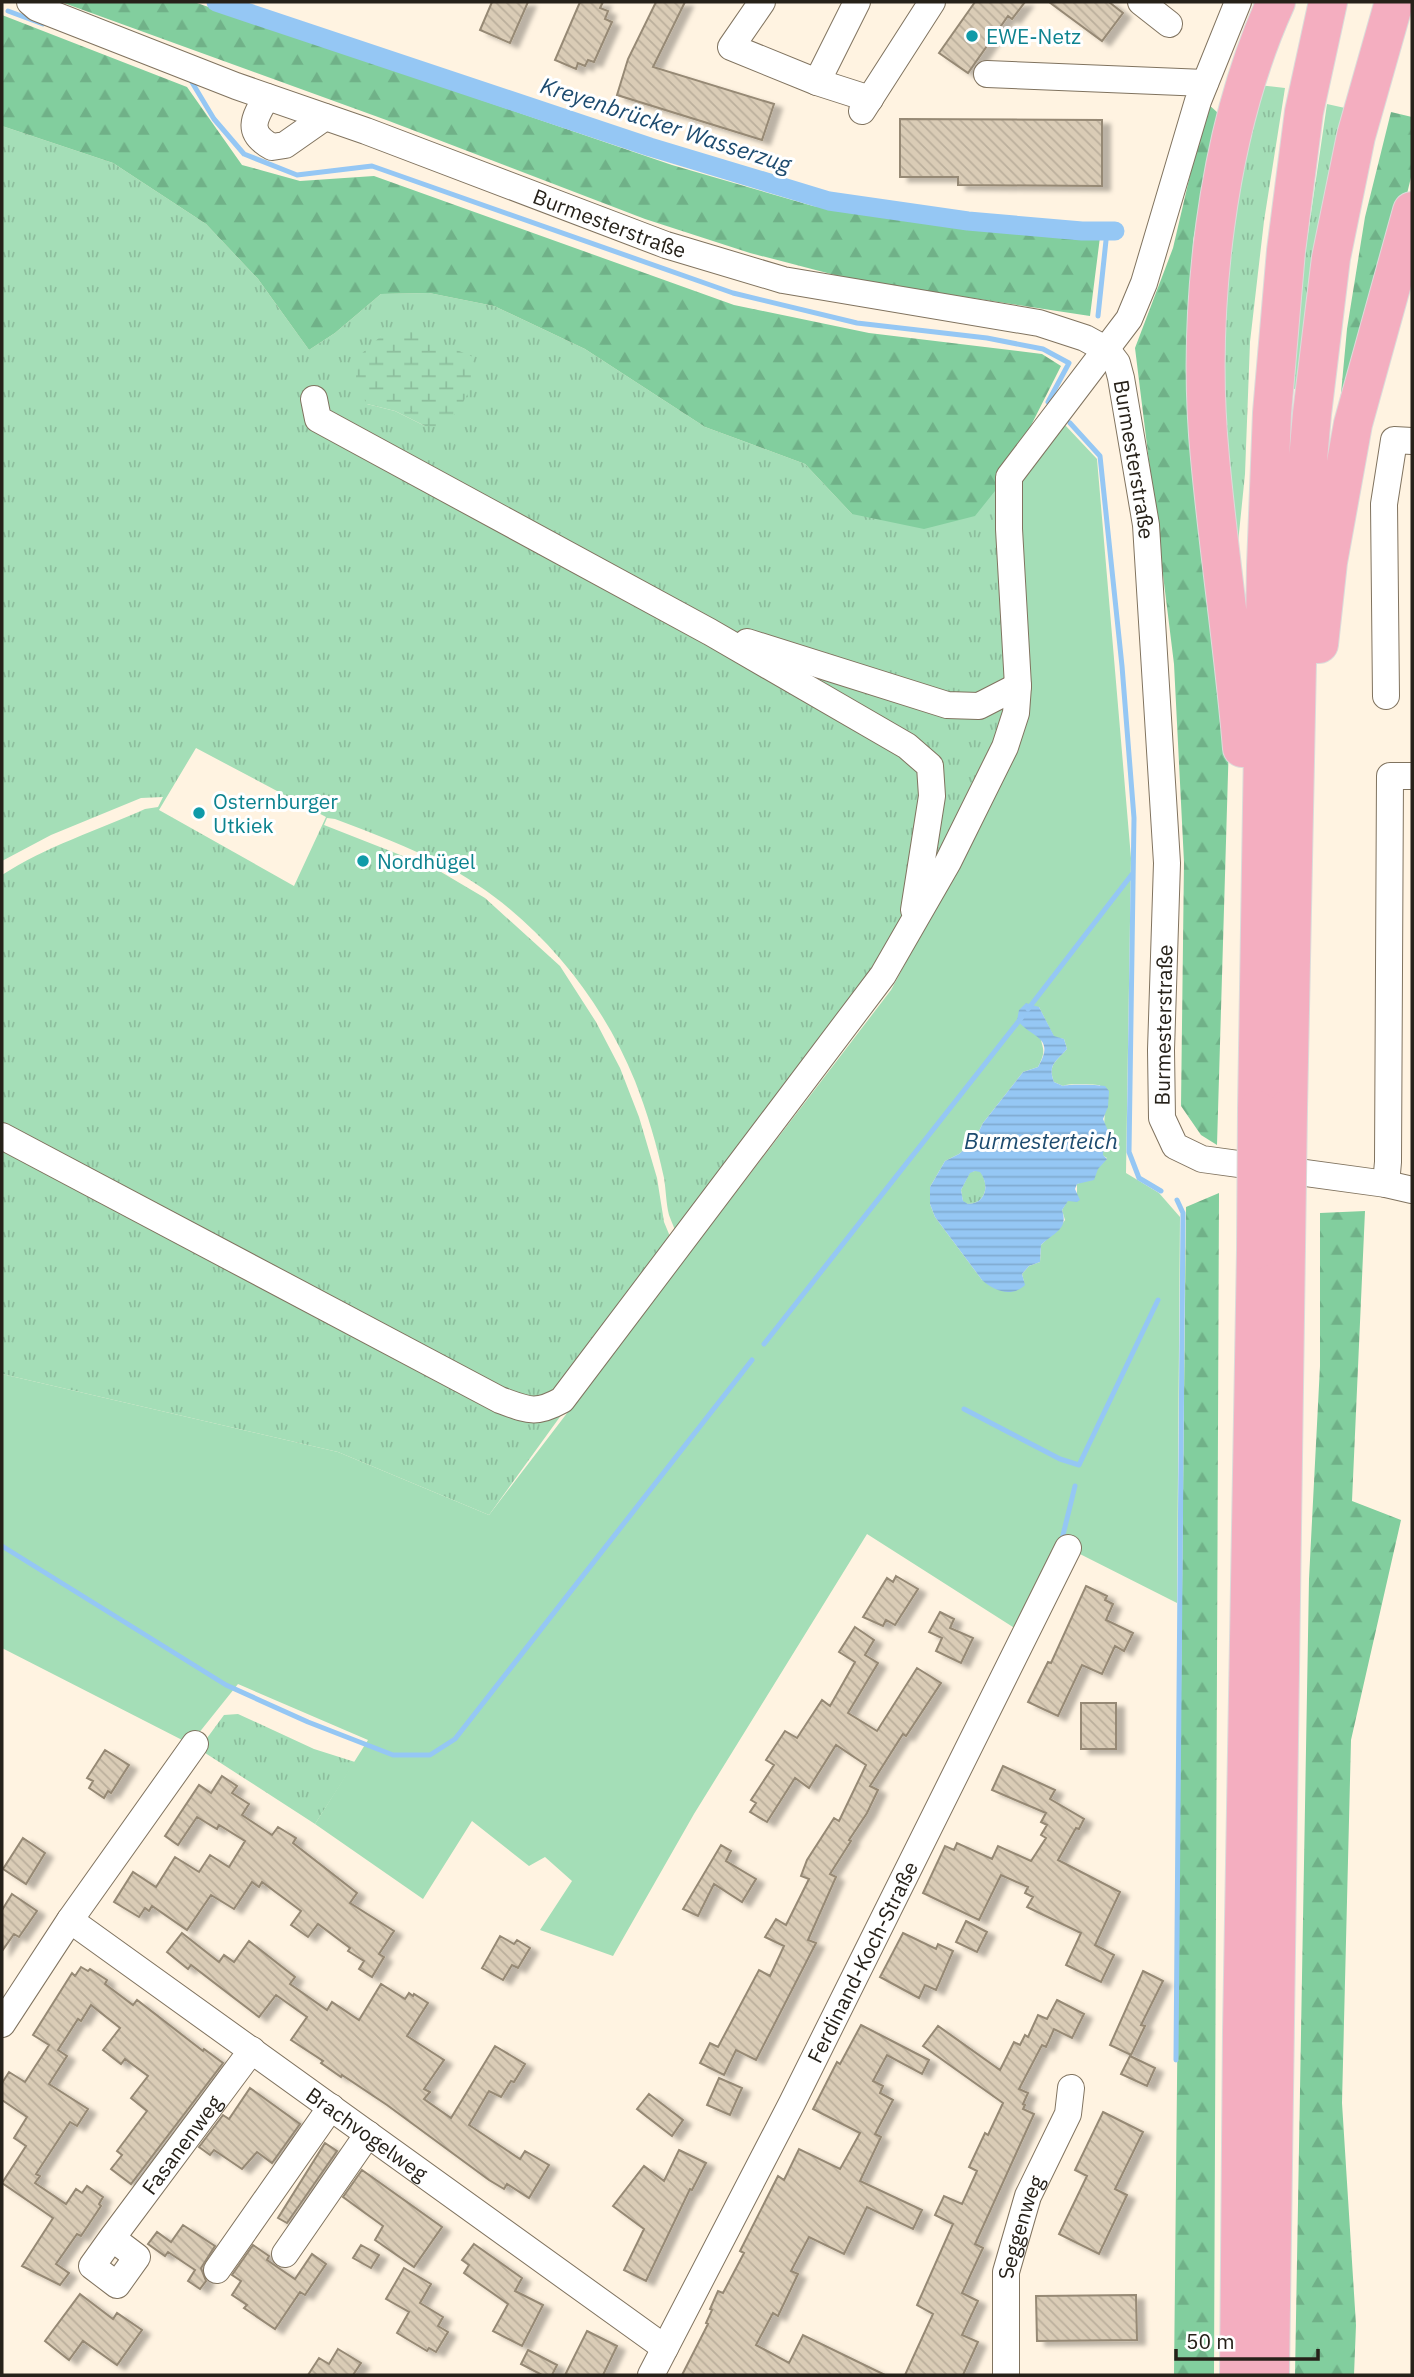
<svg xmlns="http://www.w3.org/2000/svg" width="1414" height="2377" font-family="'IBM Plex Sans',sans-serif">
	<style>
		.grass { fill: url(#grass-tufts); fill-rule: evenodd }
		.forest { fill: url(#forest-firs) }
		.wetland { fill: url(#wetland-marsh) }
		.park { fill: #a4deb7; fill-rule: evenodd }
		.water { fill: url(#water-rules); fill-rule: evenodd }
		.lines { fill: none; stroke-linecap: round; stroke-linejoin: round }
		.stream { stroke: #95c7f4; stroke-width: 5 }
		.canal { stroke: #95c7f4; stroke-width: 19 }
		.building { fill: url(#building-back-hatch); stroke: #968974; stroke-width: 2; filter: url(#shadow) }
		.minor-casing { stroke: #80735f; stroke-width: 28 }
		.highway-casing { stroke: #dcdbda; stroke-width: 40 }
		.minor { stroke: #fff; stroke-width: 26 }
		.highway { stroke: #f4aec0; stroke-width: 38 }
		.highway-bridge-casing { stroke: #dcdbda; stroke-width: 40; stroke-linecap: butt }
		.highway-bridge { stroke: #f4aec0; stroke-width: 38 }
		.culture-dot { fill: #0f9aa8; stroke: #fff; stroke-width: 2.5 }
		.labels { text-anchor: middle; dominant-baseline: central; stroke-width: 6; stroke-linejoin: round; paint-order: stroke }
		.culture-label { font-size: 21px; fill: #0d838f; stroke: #fff; text-anchor: start }
		.street-label { font-size: 21px; fill: #262119; stroke: #fff }
		.water-label { font-size: 23px; font-style: italic; fill: #1d4b6f; stroke: #fff }
	</style>
	<defs>
		<pattern id="grass-tufts" width="24" height="20" patternUnits="userSpaceOnUse" patternTransform="scale(1.75)"><rect width="24" height="20" fill="#a4deb7"/><path d="M3 7l-1-3M5 7V3M7 7l1-3M15 17l-1-3M17 17v-4M19 17l1-3" fill="none" stroke="#8dbe9d"/></pattern>
		<pattern id="forest-firs" width="22" height="20" patternUnits="userSpaceOnUse" patternTransform="scale(1.75)"><rect width="22" height="20" fill="#82ce9e"/><path d="M5 1l3.5 6h-7zM16 11l3.5 6h-7z" fill="#70b188"/></pattern>
		<pattern id="wetland-marsh" width="20" height="14" patternUnits="userSpaceOnUse" patternTransform="scale(1.75)"><rect width="20" height="14" fill="#a4deb7"/><path d="M1 5h8M5 5V1M11 12h8M15 12V8" fill="none" stroke="#8dbe9d"/></pattern>
		<pattern id="water-rules" width="6" height="5" patternUnits="userSpaceOnUse" patternTransform="scale(1.75)"><rect width="6" height="5" fill="#95c7f4"/><path d="M0 2.5h6" fill="none" stroke="#80abd1"/></pattern>
		<pattern id="building-back-hatch" width="6" height="6" patternUnits="userSpaceOnUse" patternTransform="scale(1.75)"><rect width="6" height="6" fill="#daccb6"/><path d="M-1 5l2 2M0 0l6 6M5-1l2 2" fill="none" stroke="#bbaf9c"/></pattern>
		<filter id="shadow"><feDropShadow dx="8" dy="4.5" stdDeviation="2" flood-color="#0004"/></filter>
	</defs>
	<rect width="100%" height="100%" fill="#fff3e1"/>
	<path class="grass" d="M1258,85L1285,88L1264,221L1250,342L1245,474L1238,543L1219,367L1225,247Z
		M1327,104L1345,108L1300,391L1292,388L1304,261Z
		M2,126L113,163L206,224L258,279L309,350L335,333L381,294L429,293L494,306L585,349L705,427L805,464L852,514L1003,481L1009,711L880,974L489,1515L338,1452L2,1374V875C45,847 98,830 145,809L158,807L163,797L141,798L51,835L2,861ZM381,336L425,426L395,411L367,404ZM196,748L326,817L294,886L159,810ZM327,818L335,819C372,833 409,847 444,865C529,909 599,992 635,1081C647,1112 657,1145 664,1178C666,1190 666,1203 669,1215C672,1223 676,1232 679,1240L674,1246L664,1222L657,1178L639,1117L620,1068L596,1022L560,966L485,898L436,869L324,825Z
		M975,1171H980C990,1185 986,1204 968,1204L963,1202L961,1190L970,1172Z
		M238,1714L314,1749L355,1762L315,1824L199,1749L224,1715Z"/>
	<path class="forest" d="M61,2H194L672,165L813,206L951,226L1100,237L1090,316L854,280L750,253L645,219L389,121Z
		M2,15L187,87L242,165L300,181L374,176L734,305L869,333L1042,354L1061,366L1003,481L975,516L924,529L852,514L805,464L705,427L585,349L494,306L429,293L381,294L335,333L309,350L258,279L206,224L113,163L2,126Z
		M1207,103L1218,113L1193,241L1188,399L1229,740L1217,1145L1201,1135L1181,1106L1184,862L1174,664L1135,348L1173,248Z
		M1391,112L1412,117V173L1394,248L1336,447L1347,329L1365,217Z
		M1219,1193L1214,2375H1174L1186,1207Z
		M1365,1211L1352,1501L1401,1520L1351,1740L1342,2103L1356,2325L1354,2375H1295L1309,1579L1320,1366V1213Z"/>
	<path class="wetland" d="M406,328L473,357L474,382L460,408L443,427L425,426L395,411L367,404L355,384L359,356L381,336Z"/>
	<path class="park" d="M1065,425L1097,459L1131,858L1126,1173L1159,1193L1180,1217L1177,1603L1068,1548L1024,1634L867,1534L694,1814L613,1956L540,1930L572,1881L545,1857L529,1866L472,1821L423,1899L315,1824L368,1740L238,1684L190,1744L2,1648V1374L338,1452L489,1515L891,990L989,809L1024,713L1016,486ZM1039,1007L1054,1037L1064,1039L1067,1049C1057,1061 1047,1064 1054,1082L1063,1086C1070,1083 1091,1085 1100,1085L1105,1111L1102,1155L1107,1158L1087,1180L1077,1184V1193L1073,1200H1068L1062,1210L1065,1220C1057,1232 1051,1235 1041,1245L1040,1262L1029,1266L1022,1274L1024,1282L982,1280L935,1217L930,1204V1187L945,1161L959,1154L974,1141L983,1123L1023,1072L1038,1067C1048,1048 1041,1049 1040,1032C1039,1023 1039,1015 1039,1007Z"/>
	<path class="water" d="M1026,1003L1039,1007L1054,1036L1064,1039L1067,1049C1057,1061 1047,1064 1054,1082L1063,1086C1069,1084 1097,1085 1105,1086L1109,1091L1108,1107L1103,1119L1109,1133L1108,1140L1104,1144L1103,1155L1107,1159L1098,1169L1094,1180L1077,1184L1075,1189L1080,1200L1077,1202L1068,1201L1062,1210C1069,1230 1053,1233 1041,1245L1040,1262L1029,1266L1022,1274L1025,1285C1012,1298 994,1291 982,1280L935,1217L930,1204V1187L945,1161L959,1154L974,1141L983,1123L1023,1072L1038,1067C1056,1036 1032,1039 1017,1020L1019,1010ZM975,1171L980,1172C990,1185 986,1204 968,1204L963,1201L961,1190L970,1173Z"/>
	<g class="lines">
		<path class="stream" d="M8,11L43,24
			M190,79L214,119L244,154L297,175L372,166L733,293L857,323L987,338L1043,349L1069,363L1048,402
			M1098,316L1107,231
			M1070,423L1100,456L1122,666L1134,818L1129,1152L1139,1178L1161,1191
			M1028,1009L1133,873
			M764,1344L1022,1017
			M964,1409L1060,1459L1079,1465L1158,1300
			M1062,1539L1075,1486
			M2,1546L226,1685L308,1722L393,1755H430L455,1739L752,1360
			M1176,2060L1183,1213L1177,1200"/>
		<path class="canal" d="M216,2L650,147L829,201L968,221L1082,231H1115"/>
	</g>
	<path class="building" d="M492,2H528L510,43L480,30Z
		M580,2H603L600,8L608,11L605,19L612,22L594,62L588,60L585,66L578,63L576,69L555,60Z
		M656,2H685L653,67L774,104L762,140L617,95L628,59Z
		M975,2H1025L1012,19L1008,16L968,73L939,53Z
		M1049,2H1109L1123,13L1102,41Z
		M900,119L1102,120V186L958,185V177H900Z
		M896,1576L918,1589L895,1625L886,1620L883,1626L863,1617L887,1578L893,1582Z
		M1086,1586L1107,1596L1105,1600L1113,1604L1106,1620L1133,1633L1124,1651L1115,1646L1102,1674L1082,1665L1058,1716L1028,1702L1048,1662L1051,1663Z
		M940,1612L954,1619L950,1628L973,1638L961,1663L936,1651L942,1638L929,1632Z
		M855,1627L874,1640L865,1655L878,1663L848,1713L877,1731L917,1668L941,1683L906,1736L903,1734L870,1786L878,1790L867,1813L849,1840L851,1841L830,1874L836,1877L808,1940L816,1943L756,2060L736,2050L724,2075L700,2063L710,2043L718,2047L759,1970L770,1976L784,1946L765,1937L776,1919L786,1925L809,1879L801,1876L807,1860L834,1818L839,1821L866,1765L836,1745L809,1788L795,1778L767,1822L750,1812L756,1803L751,1800L774,1765L766,1760L785,1731L797,1738L822,1700L830,1706L855,1662L839,1652Z
		M1081,1703H1116V1749H1081Z
		M105,1750L129,1765L111,1793L108,1791L104,1798L89,1788L93,1781L87,1778Z
		M1003,1766L1055,1790L1050,1799L1084,1819L1079,1829L1076,1828L1058,1860L1120,1892L1095,1945L1114,1955L1101,1982L1066,1965L1081,1933L1027,1907L1033,1897L1025,1893L1028,1887L1001,1875L979,1920L923,1893L945,1846L954,1850L957,1843L992,1859L998,1846L1031,1861L1046,1838L1041,1835L1047,1825L1041,1822L1046,1813L992,1790Z
		M222,1776L237,1786L232,1793L249,1804L242,1815L272,1835L278,1827L296,1838L293,1843L357,1893L350,1903L394,1931L379,1954L384,1957L372,1977L359,1969L364,1961L348,1951L350,1948L318,1924L308,1937L291,1925L301,1911L262,1882L259,1887L252,1882L234,1909L211,1895L187,1930L152,1906L149,1911L145,1908L139,1917L114,1902L133,1872L156,1887L175,1857L199,1872L210,1855L229,1867L245,1841L219,1825L217,1829L197,1817L178,1845L165,1836L199,1785L211,1793Z
		M23,1838L45,1853L26,1884L3,1869Z
		M721,1845L731,1851L726,1861L756,1879L742,1902L714,1884L698,1916L683,1909Z
		M12,1894L37,1911L19,1937L14,1934L2,1951V1910Z
		M966,1921L987,1932L977,1952L956,1942Z
		M182,1933L219,1962L224,1955L234,1962L249,1941L295,1977L290,1984L327,2010L332,2002L359,2020L381,1984L405,1999L409,1993L413,1996L414,1994L428,2003L407,2036L444,2060L424,2089L430,2092L424,2099L451,2118L495,2046L525,2064L514,2082L511,2081L501,2097L489,2091L469,2125L520,2159L525,2151L549,2165L529,2198L507,2184L504,2189L489,2180L387,2105L342,2075L341,2077L321,2063L323,2061L291,2040L307,2017L276,1995L259,2017L191,1965L188,1969L167,1952Z
		M903,1933L936,1949L938,1944L953,1951L936,1990L925,1985L919,1998L880,1977Z
		M500,1936L514,1944L517,1940L530,1948L518,1968L512,1965L503,1980L482,1968Z
		M81,1967L88,1971L90,1969L107,1980L105,1984L133,2005L137,2000L203,2051L204,2049L223,2063L131,2184L111,2169L122,2155L117,2151L147,2111L131,2098L148,2076L125,2059L121,2064L103,2050L120,2028L91,2005L81,2021L78,2019L58,2050L67,2056L49,2084L88,2109L77,2126L70,2122L36,2174L40,2176L35,2183L66,2204L76,2189L82,2193L87,2186L103,2197L99,2204L101,2206L81,2236L77,2234L56,2264L69,2273L60,2285L22,2266L53,2218L2,2183L26,2146L14,2138L27,2117L2,2100V2083L9,2072L25,2082L49,2045L33,2035L72,1973L75,1976Z
		M1143,1971L1163,1981L1141,2025L1145,2026L1131,2055L1110,2045Z
		M1057,2000L1084,2014L1072,2038L1054,2029L1046,2047L1042,2045L1019,2089L1028,2093L1023,2104L1025,2105L1023,2109L1034,2114L975,2244L983,2248L962,2293L978,2301L962,2335L978,2342L963,2375H905L933,2314L917,2305L953,2224L935,2215L944,2196L962,2204L977,2171L969,2167L985,2133L988,2135L1003,2103L923,2046L938,2026L1000,2070L1014,2042L1020,2045L1025,2035L1028,2037L1038,2015L1047,2019Z
		M861,2025L929,2060L922,2074L887,2055L873,2081L883,2086L880,2093L893,2100L875,2134L881,2137L860,2181L922,2210L913,2229L867,2207L844,2254L809,2237L791,2271L798,2274L778,2316L773,2313L756,2345L789,2363L803,2335L885,2375H682L708,2324L706,2323L712,2310L710,2309L718,2291L723,2293L744,2253L740,2251L778,2176L784,2180L799,2149L840,2169L860,2133L813,2109L837,2062L840,2064Z
		M1130,2056L1155,2068L1147,2086L1121,2074Z
		M719,2078L742,2088L730,2115L707,2105Z
		M250,2088L300,2124L272,2163L257,2152L242,2169L214,2150L210,2155L199,2147L223,2115L229,2119Z
		M649,2094L683,2120L672,2136L637,2109Z
		M1103,2112L1143,2132L1115,2189L1127,2195L1099,2254L1059,2234L1087,2176L1075,2170Z
		M325,2143L337,2151L287,2223L278,2218Z
		M679,2150L706,2163L692,2190L690,2189L646,2281L624,2270L644,2229L613,2206L644,2166L664,2181Z
		M362,2170L442,2227L414,2267L375,2240L383,2226L343,2197Z
		M183,2225L215,2246L201,2268L206,2281L200,2289L188,2281L195,2270L168,2252L165,2256L148,2244L157,2232L171,2242Z
		M474,2244L522,2278L515,2291L543,2305L522,2346L493,2331L508,2304L464,2273L469,2265L462,2260Z
		M253,2245L269,2256L267,2260L295,2279L312,2254L326,2264L305,2295L300,2292L275,2329L244,2308L247,2305L232,2295L241,2281L232,2275Z
		M361,2245L379,2255L371,2268L353,2258Z
		M404,2268L431,2284L420,2303L443,2317L438,2326L448,2332L436,2352L429,2348L427,2351L397,2333L409,2312L386,2299Z
		M80,2294L113,2319L117,2313L142,2330L117,2365L83,2341L69,2360L45,2341Z
		M1136,2295L1137,2340L1037,2341L1036,2296Z
		M587,2331L617,2346L603,2375H565Z
		M338,2349L361,2363L353,2375H308L319,2358L329,2364Z
		M528,2350L557,2365L552,2375H542L521,2364Z"/>
	<g class="lines">
		<defs>
			<g id="minor">
				<path id="s1" d="M30,2L37,8L236,86L366,131L666,245L783,280L1039,323L1085,338L1107,350L1117,363L1121,378L1146,525L1167,863L1161,1050L1162,1118L1175,1146L1202,1159L1386,1184L1412,1190"/>
				<path d="M762,2L731,47L817,82L870,99"/>
				<path d="M1141,2L1169,24"/>
				<path d="M987,74L1205,83"/>
				<path d="M817,82L857,2"/>
				<path d="M267,97C253,119 246,133 272,147L285,145L325,117"/>
				<path d="M862,111L932,2"/>
				<path d="M314,399L318,419L710,632L907,746L930,766L932,796L914,910"/>
				<path d="M747,642L947,705L979,706L1018,686"/>
				<path d="M1386,696L1384,504L1394,440L1412,441"/>
				<path d="M2,1136L500,1400C528,1410 535,1415 562,1400L883,975L948,862L1005,747L1016,713L1018,686L1009,529V477L1129,319L1144,283L1198,101L1238,2"/>
				<path d="M1386,1184L1388,1162L1390,776H1412"/>
				<path id="s2" d="M70,1920L665,2348"/>
				<path d="M2,2024L70,1920L195,1744"/>
				<path id="s3" d="M112,2238L137,2257L117,2285L92,2266L112,2238L252,2050"/>
				<path d="M285,2254L368,2134"/>
				<path d="M217,2270L331,2107"/>
				<path id="s4" d="M651,2375L792,2103L1068,1548"/>
				<path id="s5" d="M1006,2375V2272L1028,2196L1068,2114L1071,2088"/>
			</g>
			<path id="highway" d="M1319,644L1328,562L1353,424L1412,211
				M1242,748C1234,651 1219,555 1210,458C1196,314 1216,134 1276,2
				M1288,1109L1299,562L1312,414L1331,258L1356,136L1394,2
				M1257,1110L1266,566L1272,413L1286,251L1304,112L1328,2
				M1239,2375L1242,2031L1256,1250
				M1270,2375L1286,1246"/>
		</defs>
		<use href="#minor" class="minor-casing"/>
		<use href="#highway" class="highway-casing"/>
		<use href="#minor" class="minor"/>
		<use href="#highway" class="highway"/>
		<defs>
			<path id="highway-bridge" d="M1286,1246L1288,1109
				M1256,1250L1257,1110"/>
		</defs>
		<use href="#highway-bridge" class="highway-bridge-casing"/>
		<use href="#highway-bridge" class="highway-bridge"/>
	</g>
	<g class="culture-dot">
		<circle cx="972" cy="36" r="7"/>
		<circle cx="199" cy="813" r="7"/>
		<circle cx="363" cy="861" r="7"/>
	</g>
	<g class="labels">
		<g class="culture-label">
			<text x="986" y="36">EWE-Netz</text>
			<text x="213" y="801">Osternburger<tspan x="213" dy="24">Utkiek</tspan></text>
			<text x="377" y="861">Nordhügel</text>
		</g>
		<g class="street-label">
			<text stroke="none"><textPath href="#s1" startOffset="621">Burmesterstraße</textPath></text>
			<text stroke="none"><textPath href="#s1" startOffset="1251">Burmesterstraße</textPath></text>
			<text transform="translate(1163 1025) rotate(-89)">Burmesterstraße</text>
			<text stroke="none"><textPath href="#s4" startOffset="464">Ferdinand-Koch-Straße</textPath></text>
			<text stroke="none"><textPath href="#s2" startOffset="366">Brachvogelweg</textPath></text>
			<text stroke="none"><textPath href="#s3" startOffset="248">Fasanenweg</textPath></text>
			<text stroke="none"><textPath href="#s5" startOffset="150">Seggenweg</textPath></text>
		</g>
		<g class="water-label">
			<text transform="translate(666 124) rotate(18)">Kreyenbrücker Wasserzug</text>
			<text x="1041" y="1140">Burmesterteich</text>
		</g>
	</g>
	<rect width="1414" height="2377" fill="none" stroke="#262119" stroke-width="7"/>
	<path d="M1176 2349v10h142v-10" fill="none" stroke="#262119" stroke-width="3.5"/>
	<text x="1186" y="2349" font-size="21" fill="#262119" stroke="#ffffff" stroke-width="5" paint-order="stroke">50 m</text>
</svg>
